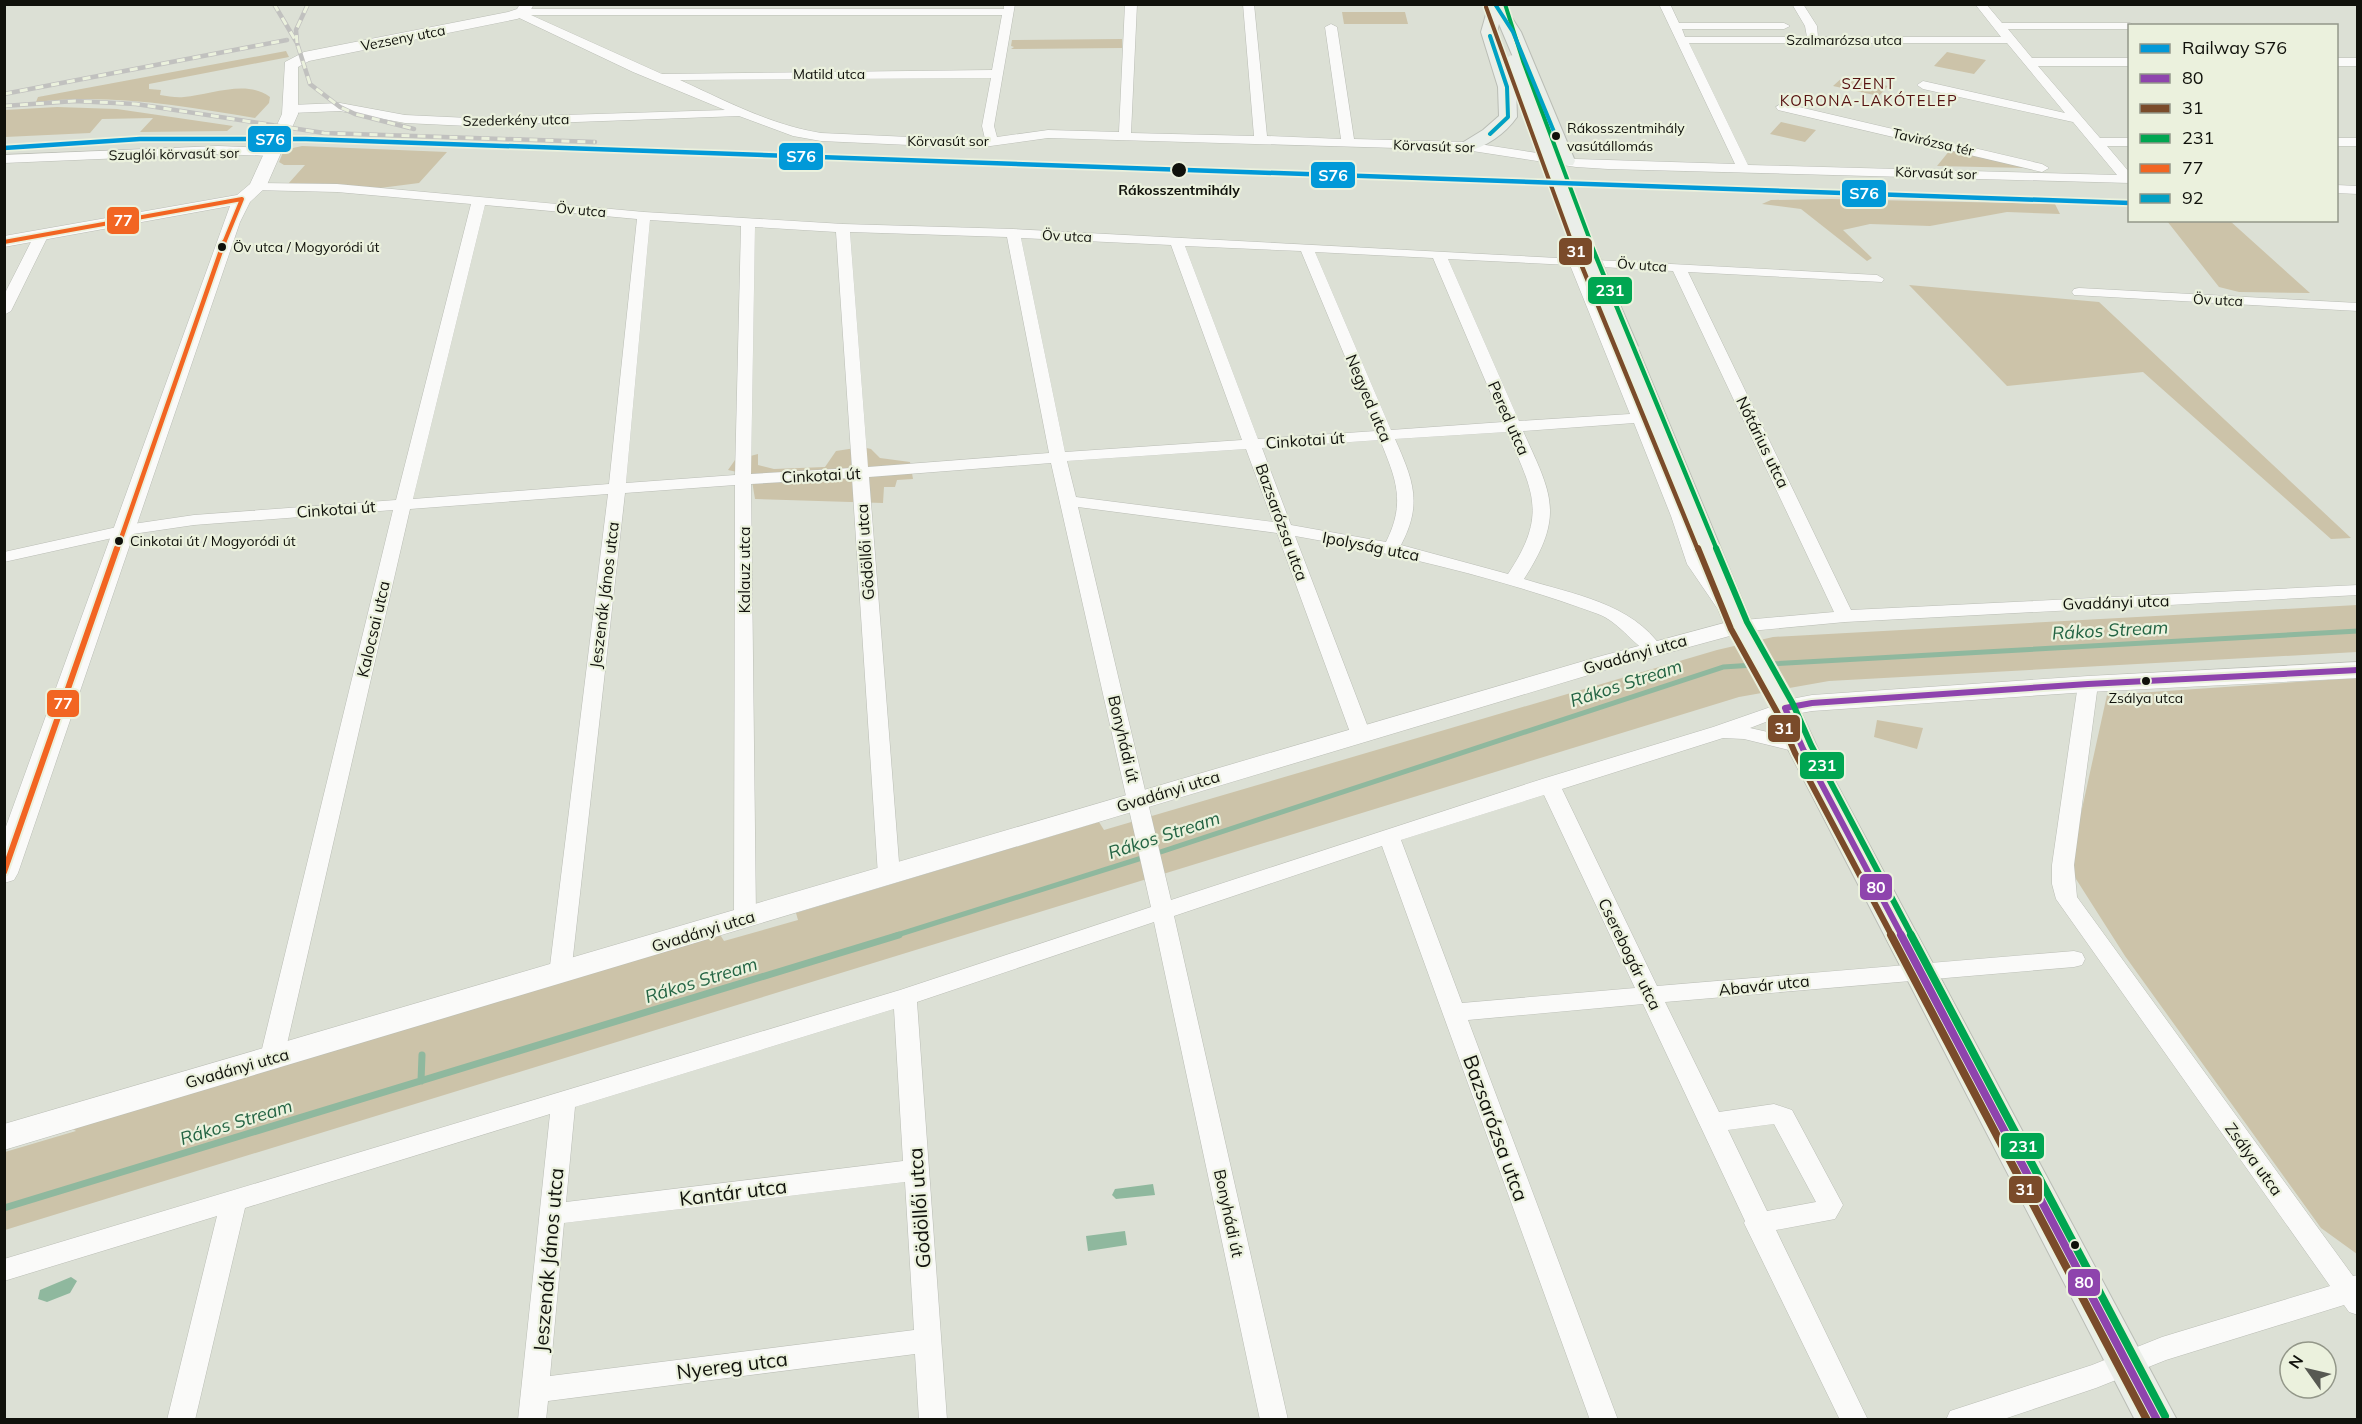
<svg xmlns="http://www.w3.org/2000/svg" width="2362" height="1424" font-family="Mulish,sans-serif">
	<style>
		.green { fill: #ccc3a9 }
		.water { fill: #8fb89e }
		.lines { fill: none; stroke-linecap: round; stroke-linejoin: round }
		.stream-far1 { stroke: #8fb89e; stroke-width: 5 }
		.stream { stroke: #8fb89e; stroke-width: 7 }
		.minor-casing { stroke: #babdb5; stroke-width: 1 }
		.tertiary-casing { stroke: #babdb5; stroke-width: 1 }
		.secondary-casing { stroke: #babdb5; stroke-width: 2 }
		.minor { fill: #fafaf9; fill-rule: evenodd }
		.tertiary { fill: #fafaf9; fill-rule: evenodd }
		.secondary { fill: #eaeee9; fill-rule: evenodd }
		.rail-casing { stroke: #c1c1bf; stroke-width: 4.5 }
		.rail { stroke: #ebf1dd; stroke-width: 3; stroke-dasharray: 8; stroke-linecap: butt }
		.secondary-bridge-far1-casing { stroke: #babdb5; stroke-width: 19; stroke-linecap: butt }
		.secondary-bridge-casing { stroke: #babdb5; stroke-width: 24; stroke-linecap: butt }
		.secondary-bridge-far1 { stroke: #eaeee9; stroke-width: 18 }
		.secondary-bridge { stroke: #eaeee9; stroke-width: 22 }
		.bus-1-far1-casing { stroke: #ebf1dd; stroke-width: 10 }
		.bus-1-casing { stroke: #ebf1dd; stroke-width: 12 }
		.bus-2-far3-casing { stroke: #ebf1dd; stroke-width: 7 }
		.bus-2-far2-casing { stroke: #ebf1dd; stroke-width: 8 }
		.bus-2-far1-casing { stroke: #ebf1dd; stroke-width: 10 }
		.bus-2-casing { stroke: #ebf1dd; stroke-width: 12 }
		.bus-3-far3-casing { stroke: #ebf1dd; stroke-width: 7 }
		.bus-3-far2-casing { stroke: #ebf1dd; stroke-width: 8 }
		.bus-3-far1-casing { stroke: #ebf1dd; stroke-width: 10 }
		.bus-3-casing { stroke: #ebf1dd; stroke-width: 12 }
		.bus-4-far2-casing { stroke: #ebf1dd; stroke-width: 7 }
		.bus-4-far1-casing { stroke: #ebf1dd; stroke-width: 8 }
		.bus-4-casing { stroke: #ebf1dd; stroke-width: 10 }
		.bus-5-casing { stroke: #ebf1dd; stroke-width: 7 }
		.bus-1-far1 { stroke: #8e44ad; stroke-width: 6 }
		.bus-1 { stroke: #8e44ad; stroke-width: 8 }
		.bus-2-far3 { stroke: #7a4b2a; stroke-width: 4 }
		.bus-2-far2 { stroke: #7a4b2a; stroke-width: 4.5 }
		.bus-2-far1 { stroke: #7a4b2a; stroke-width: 6 }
		.bus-2 { stroke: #7a4b2a; stroke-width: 8 }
		.bus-3-far3 { stroke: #00a651; stroke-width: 4 }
		.bus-3-far2 { stroke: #00a651; stroke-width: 4.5 }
		.bus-3-far1 { stroke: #00a651; stroke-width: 6 }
		.bus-3 { stroke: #00a651; stroke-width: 8 }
		.bus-4-far2 { stroke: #f26522; stroke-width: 4 }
		.bus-4-far1 { stroke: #f26522; stroke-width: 4.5 }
		.bus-4 { stroke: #f26522; stroke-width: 6 }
		.bus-5 { stroke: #01a1c4; stroke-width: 4 }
		.rail-1-casing { stroke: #ebf1dd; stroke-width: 8 }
		.rail-1 { stroke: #0199d8; stroke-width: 4.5 }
		.bus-dot { fill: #10110b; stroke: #ebf1dd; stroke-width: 2 }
		.labels { text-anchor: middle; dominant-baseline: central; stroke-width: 4.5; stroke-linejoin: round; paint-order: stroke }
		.far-street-label { font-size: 14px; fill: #10110b; stroke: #ebf1dd }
		.bus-label { font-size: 14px; fill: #10110b; stroke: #ebf1dd; text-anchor: start }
		.far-stop-label { font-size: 14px; font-weight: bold; fill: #10110b; stroke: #ebf1dd }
		.far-neighbourhood-label { font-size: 15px; letter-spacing: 1.5px; fill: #571211; stroke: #ebf1dd }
		.street-label { font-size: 16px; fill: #10110b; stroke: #ebf1dd }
		.water-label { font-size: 18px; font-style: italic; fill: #236443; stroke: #ebf1dd }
		.near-street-label { font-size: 20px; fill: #10110b; stroke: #ebf1dd }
		.line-badge { stroke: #ebf1dd; stroke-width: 2 }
		.badge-label { font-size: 16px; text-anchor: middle; font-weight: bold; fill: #fff }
	</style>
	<rect width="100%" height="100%" fill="#dce0d5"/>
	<path class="green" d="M1342,12H1405L1408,24H1344Z
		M1122,39V48L1011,49L1014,47L1011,46L1012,40Z
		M286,51L289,57L149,84V89L161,90L160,95C168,96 176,98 184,97C210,95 247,79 270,97L269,103L255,118C184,106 108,93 36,102L38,97Z
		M1947,52L1986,60L1974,74L1934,66Z
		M1844,76L1888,86L1879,96L1833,86Z
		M57,107L117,109L233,126L227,131L140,132L153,118L102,119L90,133L5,137V110Z
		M1781,122L1816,130L1805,142L1770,134Z
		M302,146L447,152L419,183L380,188L288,184L305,165H284L279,162L284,150Z
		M1950,150L2023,167L2026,168L1937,166Z
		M1831,199L2055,204L2060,214L2007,212L1930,226L1870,224L1843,230L1872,258L1867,261L1801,209L1762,204L1771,200Z
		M2167,221H2230L2310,293L2239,292L2219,287Z
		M1909,285L2099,302L2351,538L2331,539L2143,372L2007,386Z
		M862,447L871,449L880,458L910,462L913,479L897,480L895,487H884L883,503L755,499L751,475L728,470L735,460L758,454V465L774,469L825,467L836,451Z
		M2357,605V652L1829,681L1739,697L5,1230V1152L76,1131L70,1127L719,933L724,941L798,920L796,913L1099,822L1104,830L1717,650L1773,637Z
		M2357,678V1254L2321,1228L2125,956L2069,868L2107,695Z
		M1877,720L1923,728L1917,749L1874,737Z"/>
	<path class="water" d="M1153,1184L1155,1195L1116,1199L1112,1195L1115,1189Z
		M1125,1231L1127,1245L1088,1251L1086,1236Z
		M71,1277L77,1281L70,1293L47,1302L38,1299L40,1290Z"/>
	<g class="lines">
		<path class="stream-far1" d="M1769,664L2358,631
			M1154,854L1723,667L1754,665
			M894,936L1145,857"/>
		<path class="stream" d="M421,1081L422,1055
			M4,1208L899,935"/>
		<defs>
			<path id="minor" d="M1004,4H1015L994,126L997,137L1048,130L1119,132L1125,4H1137L1131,133L1254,136L1243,4H1254L1267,136L1341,139L1325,27L1331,24L1337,27L1354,139L1466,142L1576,159L1735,164L1659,4H1670L1679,23H1784L1790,26L1784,29H1682L1685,37H1807L1805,26L1792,4H1803L1817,26L1818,37H2001L1975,4H1986L2002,23H2130L2135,26H2130V29H2008L2032,58H2130V66H2038L2100,138H2130V146H2107L2130,173V183L1608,169L1576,167L1466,150L1048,138L976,148L821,141L793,136L739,116L469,126L405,123L340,111L291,113L285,109L291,105L340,103L405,115L469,118L725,110L633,72L515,16V12L523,9H1004ZM531,15H1002L992,70L662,74ZM1689,43H2007L2065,113L1923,81L1917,85L1923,89L2073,122L2117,175L1748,165ZM991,78L982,126L985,139L976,140L821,133C771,125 726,101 680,80Z
				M2336,58H2358V66H2336Z
				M1782,103L2042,164L2049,168L2042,172L1778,110L1776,107Z
				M2336,138H2358V146H2336Z
				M218,146L271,148L277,152L271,156L218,154L4,163V155Z
				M257,183L337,184L644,212L843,224L1013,229L1877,275L1884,279L1882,282L1688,272L1851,610L2358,585V595L1845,622L1739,632L1732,630L1687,564L1671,516L1634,423L1523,431C1552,495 1565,515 1524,579C1572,594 1632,603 1662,648L1653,654C1637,650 1620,622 1598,614C1500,578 1398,554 1295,536L1371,735L1368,740H1354L1351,735L1277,533L1078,507L1171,900L1542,779L1713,727L1785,702L1792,704L1795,708L1792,712L1750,728L1808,741L1811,746L1808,751L1801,753L1744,739L1723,738L1562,789L1657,986L2074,951L2082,953L2085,959L2082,965L2074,967L1665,1002L1719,1112L1774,1104L1792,1110L1843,1205L1835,1219L1776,1230L1868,1420H1840L1744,1223L1745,1221L1643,1004L1468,1020L1618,1420H1590L1382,846L1174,916L1288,1420H1260L1154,922L917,1002L947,1420H919L915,1354L548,1401L546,1420H518L550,1114L245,1208L195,1420H167L217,1216L4,1281V1259L900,990L1151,907L1051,463L869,477L900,875L897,880L889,883L881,880L878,875L852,478L751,484L756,918L753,924L745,926L737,924L734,918L735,485L625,493L571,974L568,980L560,982L552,980L549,974L608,494L410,509L284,1057L280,1063L272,1066L264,1063L260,1057L393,510L194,525L126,535L4,562V552L126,525L194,515L396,500L471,204L337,192L252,190L250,187ZM485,205L637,219L609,484L413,499ZM650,220L741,226L735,475L626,483ZM755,227L836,232L852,468L751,474ZM850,232L1007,237L1049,453L868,467ZM1021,238L1171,245L1242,440L1065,452ZM1185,246L1301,251L1376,431L1258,439ZM1315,252L1433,258L1503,422L1391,430ZM1448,259L1570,265L1630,414L1519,421ZM1584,266L1673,271L1834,612L1744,620L1705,564L1689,516ZM1507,432C1533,492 1548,514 1508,574L1401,545C1423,503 1413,480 1395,439ZM1380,440C1396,479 1406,502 1386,542L1291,525L1262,448ZM1246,449L1273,522L1076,497L1067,461ZM1544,795L1635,988L1462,1003L1401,840ZM894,1009L903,1161L566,1202L575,1107ZM1774,1124L1816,1202L1767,1211L1728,1130ZM905,1182L914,1330L550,1376L564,1223Z
				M2336,185L2358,186V194L2336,193Z
				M41,232L48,236L11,311L4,315V295L34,236Z
				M2079,288L2358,303V311L2074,295L2072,292L2074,289Z
				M2088,678L2095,680L2098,684L2074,865L2077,897L2353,1276L2358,1275V1315L2349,1312L2344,1305L2166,1360L2096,1388L2001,1420H1946L1950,1411L2092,1365L2162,1337L2330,1286L2056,899L2052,884V865L2078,684L2081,680Z"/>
			<path id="tertiary" d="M520,4H534L528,15L517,19L309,61L298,67V114L266,187L250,202L240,222L18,873L14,880L4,883V832L230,206L4,247V236L237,195L250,184L282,114L285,62L304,52L508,12L517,9Z
				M1739,619L1748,621L1751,626L1748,631L1612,668L4,1150V1124L1594,658Z
				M2358,662V678L2088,692L1812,711L1785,716L1776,714L1772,708L1776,702L1812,695L2088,676Z"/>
			<path id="secondary" d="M1489,4H1503L1521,32L1575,161L1573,165H1559L1557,161L1499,24L1497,32L1516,87L1517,117C1505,134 1486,147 1466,152L1457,146L1483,130L1499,116L1498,87L1481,32Z
				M1628,344L1636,346L1639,351L1753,626L1799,708L1818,749L2177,1420H2135L1788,749L1771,708L1725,626L1617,351L1620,346Z"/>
		</defs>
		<use href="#minor" class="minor-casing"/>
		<use href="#tertiary" class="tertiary-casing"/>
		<use href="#secondary" class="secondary-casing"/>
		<use href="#minor" class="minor"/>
		<use href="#tertiary" class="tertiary"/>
		<use href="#secondary" class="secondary"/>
		<defs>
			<path id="rail" d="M274,4L297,43L310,84L340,107L355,114L414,129
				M297,43L296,30L308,4
				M4,94L287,40
				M4,106L75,101L136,104L324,133L595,142"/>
		</defs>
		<use href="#rail" class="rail-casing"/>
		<use href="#rail" class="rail"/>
		<defs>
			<path id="secondary-bridge-far1" d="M1514,64L1582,243"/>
			<path id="secondary-bridge" d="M1581,242L1628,351"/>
		</defs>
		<use href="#secondary-bridge-far1" class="secondary-bridge-far1-casing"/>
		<use href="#secondary-bridge" class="secondary-bridge-casing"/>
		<use href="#secondary-bridge-far1" class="secondary-bridge-far1"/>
		<use href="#secondary-bridge" class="secondary-bridge"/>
		<defs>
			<path id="bus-1-far1" d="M1785,708L1803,749L1902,936
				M1785,708L1812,703L2088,684L2358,670"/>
			<path id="bus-1" d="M1901,935L2157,1420"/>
			<path id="bus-2-far3" d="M1486,7L1572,243"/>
			<path id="bus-2-far2" d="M1572,242L1698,550"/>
			<path id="bus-2-far1" d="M1698,548L1731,629L1777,712L1795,753L1892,936"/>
			<path id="bus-2" d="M1891,935L2147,1420"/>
			<path id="bus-3-far3" d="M1505,4L1523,61L1591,243"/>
			<path id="bus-3-far2" d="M1590,242L1717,550"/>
			<path id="bus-3-far1" d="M1716,548L1747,622L1793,704L1811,745L1912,936"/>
			<path id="bus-3" d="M1911,935L2165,1416"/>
			<path id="bus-4-far2" d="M4,242L242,199
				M224,243L242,199"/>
			<path id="bus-4-far1" d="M117,550L224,242"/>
			<path id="bus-4" d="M4,872L117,548"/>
			<path id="bus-5" d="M1495,4L1513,32L1557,139
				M1490,36L1507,87L1508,117L1490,134"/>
		</defs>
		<use href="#bus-1-far1" class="bus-1-far1-casing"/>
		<use href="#bus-1" class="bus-1-casing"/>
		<use href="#bus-2-far3" class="bus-2-far3-casing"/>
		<use href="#bus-2-far2" class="bus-2-far2-casing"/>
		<use href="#bus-2-far1" class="bus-2-far1-casing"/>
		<use href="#bus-2" class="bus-2-casing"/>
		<use href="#bus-3-far3" class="bus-3-far3-casing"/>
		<use href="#bus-3-far2" class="bus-3-far2-casing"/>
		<use href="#bus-3-far1" class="bus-3-far1-casing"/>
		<use href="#bus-3" class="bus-3-casing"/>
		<use href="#bus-4-far2" class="bus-4-far2-casing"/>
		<use href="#bus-4-far1" class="bus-4-far1-casing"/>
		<use href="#bus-4" class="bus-4-casing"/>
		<use href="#bus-5" class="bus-5-casing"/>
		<use href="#bus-1-far1" class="bus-1-far1"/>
		<use href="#bus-1" class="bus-1"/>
		<use href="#bus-2-far3" class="bus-2-far3"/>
		<use href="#bus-2-far2" class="bus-2-far2"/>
		<use href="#bus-2-far1" class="bus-2-far1"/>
		<use href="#bus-2" class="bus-2"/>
		<use href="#bus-3-far3" class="bus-3-far3"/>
		<use href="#bus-3-far2" class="bus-3-far2"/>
		<use href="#bus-3-far1" class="bus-3-far1"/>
		<use href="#bus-3" class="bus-3"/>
		<use href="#bus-4-far2" class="bus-4-far2"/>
		<use href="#bus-4-far1" class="bus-4-far1"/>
		<use href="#bus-4" class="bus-4"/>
		<use href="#bus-5" class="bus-5"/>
		<defs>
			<path id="rail-1" d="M4,148L140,139H306L2130,203"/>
		</defs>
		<use href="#rail-1" class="rail-1-casing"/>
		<use href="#rail-1" class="rail-1"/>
	</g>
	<g class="bus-dot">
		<circle cx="1556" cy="136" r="5"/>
		<circle cx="1179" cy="170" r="8"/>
		<circle cx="222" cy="247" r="5"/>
		<circle cx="119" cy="541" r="5"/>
		<circle cx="2146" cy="681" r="5"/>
		<circle cx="2075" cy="1245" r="5"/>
	</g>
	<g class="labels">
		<g class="far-street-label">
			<text transform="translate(403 38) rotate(-11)">Vezseny utca</text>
			<text x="1844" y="40">Szalmarózsa utca</text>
			<text x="829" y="74">Matild utca</text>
			<text transform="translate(516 120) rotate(-1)">Szederkény utca</text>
			<text x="948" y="141">Körvasút sor</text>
			<text transform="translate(1933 142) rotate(13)">Tavirózsa tér</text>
			<text transform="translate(1434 146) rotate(2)">Körvasút sor</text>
			<text transform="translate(174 154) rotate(-1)">Szuglói körvasút sor</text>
			<text transform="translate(1936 173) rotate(2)">Körvasút sor</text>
			<text transform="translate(581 210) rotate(5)">Öv utca</text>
			<text transform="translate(1067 236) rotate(3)">Öv utca</text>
			<text transform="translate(1642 265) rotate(4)">Öv utca</text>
			<text transform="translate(2218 300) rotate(3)">Öv utca</text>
		</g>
		<g class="bus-label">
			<text x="1567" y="128">Rákosszentmihály<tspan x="1567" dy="18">vasútállomás</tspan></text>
			<text x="233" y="247">Öv utca / Mogyoródi út</text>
			<text x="130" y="541">Cinkotai út / Mogyoródi út</text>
			<text x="2146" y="698" text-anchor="middle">Zsálya utca</text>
		</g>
		<g class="far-stop-label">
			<text x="1179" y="190">Rákosszentmihály</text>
		</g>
		<g class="far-neighbourhood-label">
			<text x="1869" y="83">SZENT<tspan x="1869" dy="17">KORONA-LAKÓTELEP</tspan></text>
		</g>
		<g class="street-label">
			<text transform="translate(1369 398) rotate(67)">Negyed utca</text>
			<text transform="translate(1509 418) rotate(66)">Pered utca</text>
			<text transform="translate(1305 440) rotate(-4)">Cinkotai út</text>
			<text transform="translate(1763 442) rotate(64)">Nótárius utca</text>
			<text transform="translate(821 475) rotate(-3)">Cinkotai út</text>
			<text transform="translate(336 509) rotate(-4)">Cinkotai út</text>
			<text transform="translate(1282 522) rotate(70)">Bazsarózsa utca</text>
			<text transform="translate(1371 546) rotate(11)">Ipolyság utca</text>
			<text transform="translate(865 552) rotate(-94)">Gödöllői utca</text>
			<text transform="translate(744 570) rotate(-90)">Kalauz utca</text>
			<text transform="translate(604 595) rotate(-83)">Jeszenák János utca</text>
			<text transform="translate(2116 602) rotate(-2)">Gvadányi utca</text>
			<text transform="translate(373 629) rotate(-77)">Kalocsai utca</text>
			<text transform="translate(1635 654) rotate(-16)">Gvadányi utca</text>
			<text transform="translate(1124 739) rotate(77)">Bonyhádi út</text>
			<text transform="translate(1168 791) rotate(-17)">Gvadányi utca</text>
			<text transform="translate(703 931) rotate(-17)">Gvadányi utca</text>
			<text transform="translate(1630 954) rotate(64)">Cserebogár utca</text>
			<text transform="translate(1764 985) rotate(-6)">Abavár utca</text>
			<text transform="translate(237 1068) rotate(-16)">Gvadányi utca</text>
			<text transform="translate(2254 1159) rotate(54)">Zsálya utca</text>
			<text transform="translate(1229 1213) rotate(78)">Bonyhádi út</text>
		</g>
		<g class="water-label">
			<text transform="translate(2110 630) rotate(-3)">Rákos Stream</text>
			<text transform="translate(1626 683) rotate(-18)">Rákos Stream</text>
			<text transform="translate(1164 835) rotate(-18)">Rákos Stream</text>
			<text transform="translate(701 980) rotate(-17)">Rákos Stream</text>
			<text transform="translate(236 1122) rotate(-17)">Rákos Stream</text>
		</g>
		<g class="near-street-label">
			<text transform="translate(1496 1128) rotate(70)">Bazsarózsa utca</text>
			<text transform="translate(733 1192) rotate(-7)">Kantár utca</text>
			<text transform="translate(919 1208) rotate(-94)">Gödöllői utca</text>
			<text transform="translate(548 1260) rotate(-85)">Jeszenák János utca</text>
			<text transform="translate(732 1365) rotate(-7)">Nyereg utca</text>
		</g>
	</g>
	<g class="line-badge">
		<rect x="247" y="125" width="45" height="28" rx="6" fill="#0199d8"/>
		<rect x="778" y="142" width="46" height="29" rx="6" fill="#0199d8"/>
		<rect x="1310" y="161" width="46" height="28" rx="6" fill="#0199d8"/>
		<rect x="1841" y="179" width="46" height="29" rx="6" fill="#0199d8"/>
		<rect x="106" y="206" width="34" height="29" rx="6" fill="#f26522"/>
		<rect x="1558" y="237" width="35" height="29" rx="6" fill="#7a4b2a"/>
		<rect x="1587" y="276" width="46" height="29" rx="6" fill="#00a651"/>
		<rect x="46" y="689" width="34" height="29" rx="6" fill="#f26522"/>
		<rect x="1767" y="714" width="34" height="29" rx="6" fill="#7a4b2a"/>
		<rect x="1799" y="751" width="46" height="29" rx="6" fill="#00a651"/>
		<rect x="1859" y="873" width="34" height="28" rx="6" fill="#8e44ad"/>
		<rect x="2000" y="1132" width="45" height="28" rx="6" fill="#00a651"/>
		<rect x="2008" y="1175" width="35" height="29" rx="6" fill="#7a4b2a"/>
		<rect x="2067" y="1268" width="34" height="29" rx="6" fill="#8e44ad"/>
	</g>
	<g class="badge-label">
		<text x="270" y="145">S76</text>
		<text x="801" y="162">S76</text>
		<text x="1333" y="181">S76</text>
		<text x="1864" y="199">S76</text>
		<text x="123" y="226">77</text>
		<text x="1576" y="257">31</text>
		<text x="1610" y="296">231</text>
		<text x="63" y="709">77</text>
		<text x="1784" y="734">31</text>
		<text x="1822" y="771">231</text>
		<text x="1876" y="893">80</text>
		<text x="2023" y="1152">231</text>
		<text x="2025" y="1195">31</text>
		<text x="2084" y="1288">80</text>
	</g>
	<rect width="2362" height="1424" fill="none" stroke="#10110b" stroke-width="12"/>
	<rect x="2128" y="24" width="210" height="198" fill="#ebf1dd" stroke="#939789" stroke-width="1.5"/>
	<rect x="2140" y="44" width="30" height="9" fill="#0199d8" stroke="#939789" stroke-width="1.5"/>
	<text x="2182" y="54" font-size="18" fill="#10110b">Railway S76</text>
	<rect x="2140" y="74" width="30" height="9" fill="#8e44ad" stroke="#939789" stroke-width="1.5"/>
	<text x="2182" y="84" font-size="18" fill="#10110b">80</text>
	<rect x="2140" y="104" width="30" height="9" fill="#7a4b2a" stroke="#939789" stroke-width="1.5"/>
	<text x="2182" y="114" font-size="18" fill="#10110b">31</text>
	<rect x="2140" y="134" width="30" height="9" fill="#00a651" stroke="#939789" stroke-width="1.5"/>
	<text x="2182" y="144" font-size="18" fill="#10110b">231</text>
	<rect x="2140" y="164" width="30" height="9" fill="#f26522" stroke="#939789" stroke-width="1.5"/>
	<text x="2182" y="174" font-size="18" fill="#10110b">77</text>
	<rect x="2140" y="194" width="30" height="9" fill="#01a1c4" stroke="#939789" stroke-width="1.5"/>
	<text x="2182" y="204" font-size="18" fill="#10110b">92</text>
	<g transform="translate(2308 1370) rotate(304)"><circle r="28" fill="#ebf1dd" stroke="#939789" stroke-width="1.5"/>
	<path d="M0-4.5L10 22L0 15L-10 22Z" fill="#575952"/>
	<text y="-9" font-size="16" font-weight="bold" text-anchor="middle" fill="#10110b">N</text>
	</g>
</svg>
